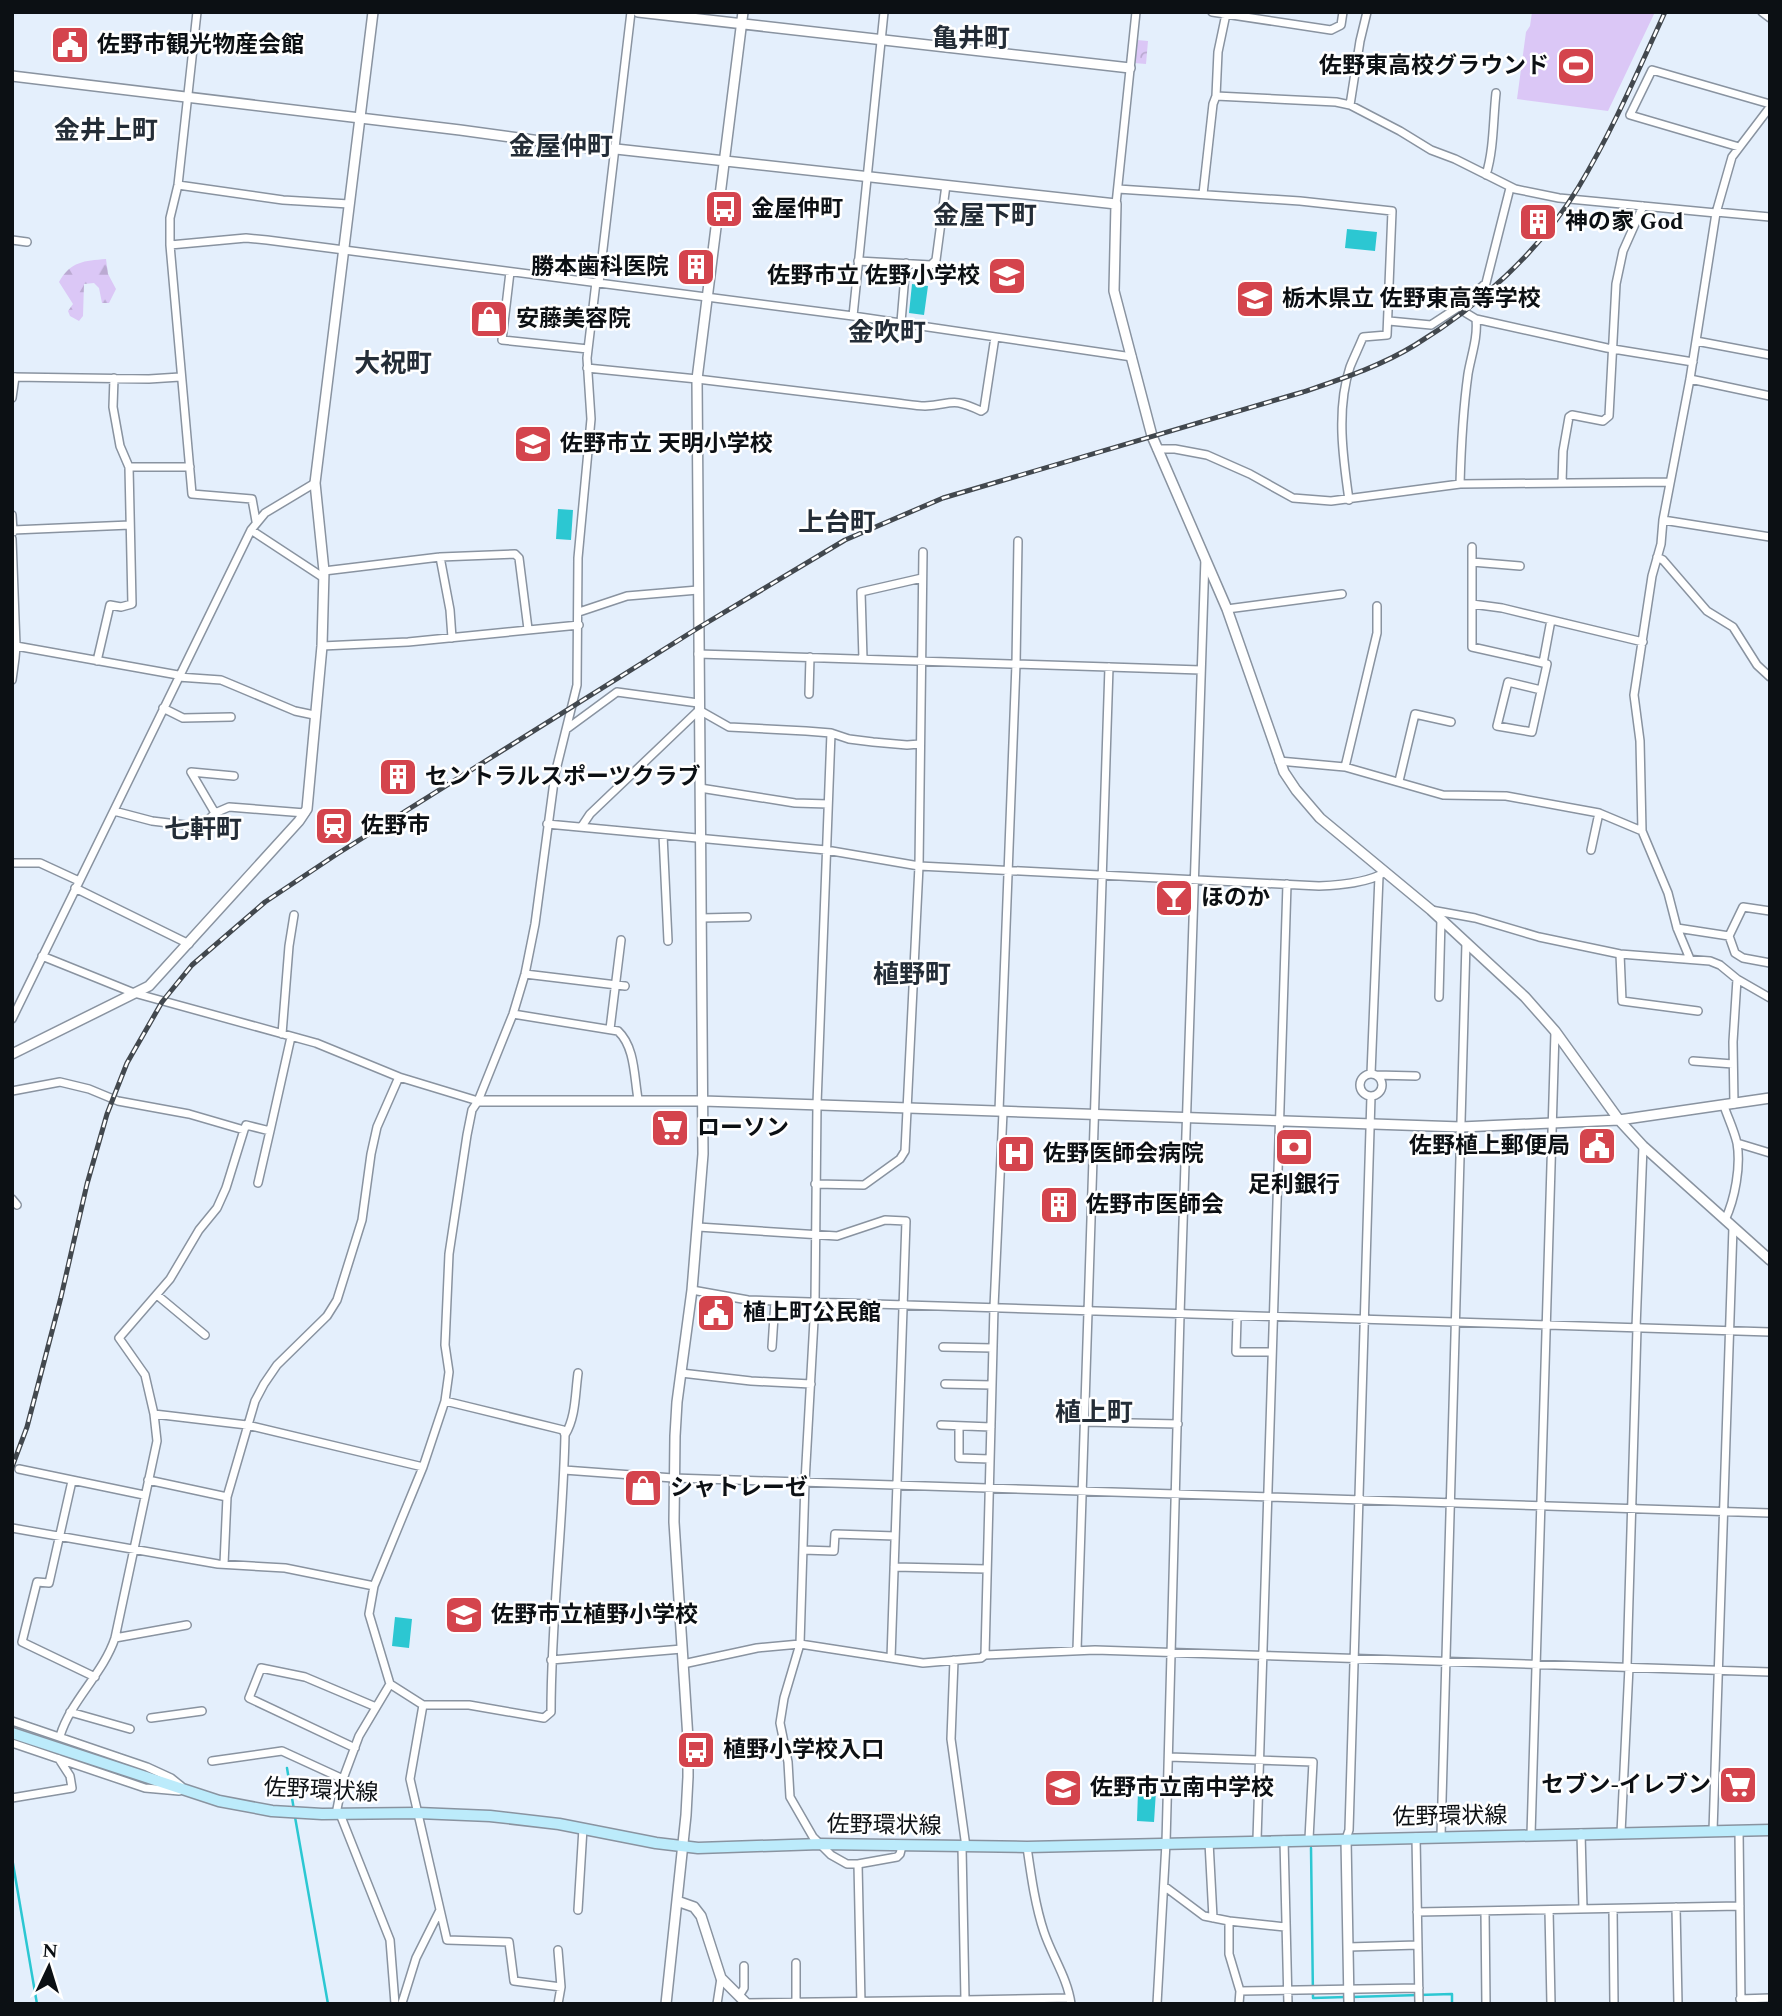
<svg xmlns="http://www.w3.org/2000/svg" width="1782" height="2016" font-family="Spectral,'Noto Sans JP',serif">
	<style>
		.forest { fill: url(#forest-firs) }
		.park { fill: url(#park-crowns) }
		.garden { fill: #dbc7f6 }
		.water { fill: #2cc7d2 }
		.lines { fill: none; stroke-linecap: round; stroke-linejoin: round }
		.stream { stroke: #2cc7d2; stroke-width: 2.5 }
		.minor-casing { stroke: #8993a0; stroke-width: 10 }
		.tertiary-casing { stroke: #8993a0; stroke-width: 12 }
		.secondary-casing { stroke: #8993a0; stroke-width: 13 }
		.minor { stroke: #fff; stroke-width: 7 }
		.tertiary { stroke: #fff; stroke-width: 9 }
		.secondary { stroke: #bcebfb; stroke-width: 10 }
		.rail-casing { stroke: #42484e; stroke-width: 5 }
		.rail { stroke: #fff; stroke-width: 2.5; stroke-dasharray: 8; stroke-linecap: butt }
		.labels { text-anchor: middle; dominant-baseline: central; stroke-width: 5; stroke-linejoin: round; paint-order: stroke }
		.poi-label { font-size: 23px; font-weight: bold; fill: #0c1014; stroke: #fff; text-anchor: start }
		.street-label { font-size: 23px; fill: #0c1014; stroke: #fff }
		.quarter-label { font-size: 26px; font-weight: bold; fill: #242d37; stroke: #fff }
	</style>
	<defs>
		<pattern id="forest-firs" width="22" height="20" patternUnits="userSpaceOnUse" patternTransform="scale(1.75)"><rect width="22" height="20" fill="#dbc7f6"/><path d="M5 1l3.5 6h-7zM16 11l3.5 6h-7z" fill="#bbaad2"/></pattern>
		<pattern id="park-crowns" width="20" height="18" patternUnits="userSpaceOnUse" patternTransform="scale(1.75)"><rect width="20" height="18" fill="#dbc7f6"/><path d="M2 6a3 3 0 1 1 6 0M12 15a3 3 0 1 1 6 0" fill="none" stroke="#bbaad2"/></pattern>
	</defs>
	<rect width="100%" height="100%" fill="#e4effc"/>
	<path class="forest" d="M106,259L108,274L116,289L109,303H102L99,288L94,283L84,284L83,316L79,321L70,316L68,311L73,304L59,282C71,261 84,261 106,259Z"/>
	<path class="park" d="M1137,40L1148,41L1146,64L1134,63Z"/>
	<path class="garden" d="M1532,12H1655L1608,111L1517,99L1526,32L1530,26Z"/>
	<path class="water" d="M1347,229L1377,232L1375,251L1345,248Z
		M912,284L928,286L924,315L909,313Z
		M558,509L573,510L571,540L556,539Z
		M395,1617L412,1619L409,1648L392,1646Z
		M1138,1791H1156L1154,1822L1137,1821Z"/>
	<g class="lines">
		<path class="stream" d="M287,1768L294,1810
			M295,1817L328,2004
			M1311,1848L1313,1998L1346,1997
			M12,1858L37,2004
			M1352,1997L1452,1994V2004"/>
		<defs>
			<path id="minor" d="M197,12L178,185L170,218V245L192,494L252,499L256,521
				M1212,12L1331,30L1341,25L1343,12
				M1762,12L1770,18
				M1216,96L1336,102L1350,105L1400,131L1431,150L1455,159L1515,189L1559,198L1716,213
				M1350,105L1360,41L1367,12
				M1739,147L1630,115L1652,70L1770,104
				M1486,175C1494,149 1493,120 1496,93
				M178,185L283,200L349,204
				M1118,189L1300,201L1392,211L1387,335L1363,337C1359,347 1354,357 1350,367C1336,409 1343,458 1349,500
				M1203,194L1213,104L1216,96L1218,52L1226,14
				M1116,204L1136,12
				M1716,212L1770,217
				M12,240L27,242
				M170,245L246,238L267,240L853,316L1132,357
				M858,261L931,265L936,260L946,185
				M510,272L502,340L588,349
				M599,283L631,12
				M1460,306L1466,313L1476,319L1607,348L1693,362
				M853,316L884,12
				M1389,321L1431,325L1460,306L1486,283L1510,188
				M901,322L906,263
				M1696,341L1770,355
				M587,368L697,379L897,403C906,404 916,406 925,406C954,404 951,397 981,411L984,409L995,337
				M12,377L149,379L180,377
				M1690,379L1770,396
				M12,398L15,377
				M1157,449H1175L1207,455L1250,474L1293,498L1331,501L1460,484L1670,482
				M129,467H190
				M1562,483L1563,451L1569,417L1572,415L1603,421L1609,416L1616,284L1623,251L1643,206
				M1460,484C1461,447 1463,410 1468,374C1471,356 1478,338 1476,319
				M12,515L13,532
				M1663,520L1770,537
				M13,530L130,525
				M251,530L324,578
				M12,539L16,646L15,658H12
				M1472,547V647L1543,663
				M440,557L450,610L452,638
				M1657,557L1663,560L1707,611L1733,627L1757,665L1770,677
				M1472,562L1520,566
				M324,571L440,557L515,554L519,558L528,629
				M1472,604L1502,608L1643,642
				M1227,609L1342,594
				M579,612L627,596L698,590
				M16,646L178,675
				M322,646L408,642L579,625
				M698,654L1201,670
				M863,659L861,592L922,578
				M97,661L110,605L121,607L132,604L129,467L120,446L113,407L114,378
				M178,677L221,680L295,711L314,715
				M12,680L15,658
				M1541,690L1508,682L1497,726L1532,732L1547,664L1543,663L1551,620
				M809,694L810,657
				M163,708L183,718L231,717
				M568,728L617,692L698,703
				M831,733L817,1104L815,1302L805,1482L800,1644L784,1698L780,1723L788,1762L790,1797L813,1837L831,1855L847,1864H858L861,2004
				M1279,761L1345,767L1443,795L1506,796L1599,813L1642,831
				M1345,767L1377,633V606
				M1399,781L1415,714L1451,722
				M700,788L795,803L828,804
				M114,811L152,821L202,827L215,813L229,807L305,813
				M215,813L191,772L234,776
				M547,824L826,850L919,866L1319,886C1339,885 1369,883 1385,872
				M582,826L590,814L699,710L729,727L806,731L831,733L849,739L873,742L907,745L920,744
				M663,835L668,941
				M1591,850L1599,813
				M12,863H40L79,881
				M75,888L189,944
				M1431,910L1475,918L1539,937L1620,954L1710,961L1720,965L1737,979L1770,998
				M701,918L747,917
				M1677,928L1729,936L1743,907L1770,911
				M1729,936L1735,953L1743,958L1770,963
				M1620,954L1622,1001L1698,1011
				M42,956L134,993L316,1043L399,1077L478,1101
				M1690,959L1677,928L1668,893L1642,831L1640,741L1634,695L1652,576L1661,544L1663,520L1690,379L1716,213L1732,157L1770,107
				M525,974L625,986
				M1439,997L1441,919
				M513,1014L618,1031C635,1047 634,1076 638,1099
				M12,1019L251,530L265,513L315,483
				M610,1029L621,940
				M282,1034L289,946L294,915
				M1693,1061L1733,1064
				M1371,1074L1379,876
				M1360 1085a11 11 0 1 1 22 0a11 11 0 1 1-22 0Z
				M1376,1075L1416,1076
				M12,1091L60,1082L89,1089L118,1101L189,1114L244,1130L246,1125L270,1131L291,1037
				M1734,1104L1733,1042L1737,979
				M1724,1106C1728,1118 1734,1130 1737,1143C1741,1166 1735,1199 1725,1220
				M999,1111L1016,664L1018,541
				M1737,1143L1770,1153
				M258,1183L270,1131
				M815,1184L864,1185L900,1159L905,1151L919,866L923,552
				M12,1199L17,1205
				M698,1227L837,1236L885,1220L906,1221L891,1658
				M692,1290L748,1300L1770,1332
				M157,1295L205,1335
				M1237,1317L1236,1352H1271
				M1636,1328L1643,1146
				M772,1347L775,1301
				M943,1347L993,1348
				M681,1373L751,1381L811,1384
				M945,1384L992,1385
				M154,1414L247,1425L423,1467
				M1085,1422L1178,1424
				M941,1425L991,1427
				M959,1426V1458L990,1459
				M565,1435C576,1417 575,1394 578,1373
				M19,1469L144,1495
				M564,1470L673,1478L1770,1513
				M148,1480L227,1497
				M72,1481L49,1583L37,1582L22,1642L95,1677
				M12,1528L218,1564L285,1568L374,1586L369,1614L390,1684L359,1736L343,1779L336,1814
				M803,1550L834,1551L835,1534L895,1536
				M224,1564L227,1497L255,1401L264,1384L277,1365L327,1316L337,1300L362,1220L371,1154L377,1127L399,1077
				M894,1567L987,1569
				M374,1586L423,1467L445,1401L449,1372L445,1345L449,1254L467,1135L472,1110L478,1101L513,1014L525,974L535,924L555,774L577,685L578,558L591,419L587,358L596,282
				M115,1638L187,1625
				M1077,1650L1109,667
				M985,1655L994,1307L1003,1112
				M551,1660L682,1649
				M954,1660L951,1739L966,1847
				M683,1664L757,1648L800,1644L923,1663L981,1658L985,1655L1095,1650L1770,1672
				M1627,1666L1637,1328
				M390,1684L423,1705L410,1779L447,1940L509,1942L514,1981L561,1987
				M423,1705H469L544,1718L551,1712C551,1619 563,1528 565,1435L563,1430L445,1401
				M70,1712L130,1729
				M151,1718L202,1711
				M12,1721L147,1767L171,1778L181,1786
				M60,1736C71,1700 103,1674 115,1638L157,1441L154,1414L145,1375L119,1338L170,1279L199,1230L217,1208L226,1188L244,1130
				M12,1743L145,1788L179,1791
				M355,1748L249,1698L261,1668L305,1677L376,1707
				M1169,1757L1313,1762L1309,1839
				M212,1761L282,1751L343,1779
				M12,1798L72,1788L70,1776L59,1759
				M340,1814L390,1940L395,2004
				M1713,1831L1733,1227
				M1739,1831L1741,2004
				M1581,1833L1583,1909
				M1621,1833L1629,1667
				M1531,1835L1555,1032
				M1441,1836L1466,943
				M1416,1837L1419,2004
				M1346,1839L1349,1830L1371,1096
				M1257,1840L1287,884
				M1284,1840L1288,2004
				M1209,1842L1213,1918
				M1027,1847C1031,1875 1035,1905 1044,1932C1052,1956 1068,1979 1071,2004
				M858,1864L897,1857L900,1854L902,1846
				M1164,1886L1204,1916L1229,1921V1954L1240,1991L1239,2004
				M1676,1907L1678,2004
				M1613,1909L1614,2004
				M578,1910L583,1828
				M1549,1910L1551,2004
				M1485,1911L1486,2004
				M1417,1912L1740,1906
				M1229,1921L1285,1927
				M1348,1947L1418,1945
				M558,1950L561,1987L558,2004
				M1240,1991L1419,1988
				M739,1996L744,1988V1966
				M1740,1999L1770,1998
				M796,2002V1963
				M402,2003L416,1958L440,1910
				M746,2003L965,2000L962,1847
				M965,2003V2000L1070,1998
				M717,2004L721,1978
				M1157,2004L1166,1843L1180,1315L1205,558"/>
			<path id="tertiary" d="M638,12L1130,68
				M12,76L460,130L606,150L616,149L1116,204L1114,291L1152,436L1227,609L1284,772L1296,790L1320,818L1431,910L1525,997L1555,1031L1619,1120L1643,1146L1770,1260
				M12,1054L149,986L299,821L307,809L322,646L324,571L315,483L373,12
				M478,1101H703L1461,1127L1619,1120L1770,1098
				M1346,1839L1349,2004
				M677,1901L694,1907L701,1916L721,1978L747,2004
				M666,2004L686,1815L688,1777V1739L674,1522L675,1436L677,1402L692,1290L703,1154L697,379L743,12"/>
			<path id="secondary" d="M12,1733L219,1801L272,1811L322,1814L418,1813L490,1816L559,1824L656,1843L698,1848L820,1844L1027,1847L1770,1830"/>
		</defs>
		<use href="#minor" class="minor-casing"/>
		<use href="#tertiary" class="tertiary-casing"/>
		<use href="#secondary" class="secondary-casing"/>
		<use href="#minor" class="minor"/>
		<use href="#tertiary" class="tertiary"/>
		<use href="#secondary" class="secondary"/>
		<defs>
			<path id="rail" d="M12,1467L27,1427L61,1297L87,1184L107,1114L127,1063L162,1002L192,965L265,902L337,854L698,628L845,540L943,498L1303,392C1341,379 1381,366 1415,345C1479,306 1539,252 1578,188C1612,132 1638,71 1665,12"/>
		</defs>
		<use href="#rail" class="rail-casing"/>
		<use href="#rail" class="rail"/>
	</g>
	<defs>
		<symbol id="civic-square" viewBox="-11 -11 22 22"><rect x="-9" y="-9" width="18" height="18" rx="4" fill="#d4444d" stroke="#fff"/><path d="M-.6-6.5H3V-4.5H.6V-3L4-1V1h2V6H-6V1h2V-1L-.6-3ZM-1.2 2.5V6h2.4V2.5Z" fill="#fff"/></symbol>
		<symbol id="stadium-square" viewBox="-11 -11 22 22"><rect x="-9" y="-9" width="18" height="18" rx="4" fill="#d4444d" stroke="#fff"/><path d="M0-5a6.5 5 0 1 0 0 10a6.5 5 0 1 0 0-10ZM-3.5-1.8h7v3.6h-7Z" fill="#fff"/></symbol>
		<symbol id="bus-square" viewBox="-11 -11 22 22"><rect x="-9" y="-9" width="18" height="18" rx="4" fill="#d4444d" stroke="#fff"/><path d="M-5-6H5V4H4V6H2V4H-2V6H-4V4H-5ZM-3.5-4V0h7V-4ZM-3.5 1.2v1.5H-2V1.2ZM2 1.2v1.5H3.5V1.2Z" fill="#fff"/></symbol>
		<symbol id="building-square" viewBox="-11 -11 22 22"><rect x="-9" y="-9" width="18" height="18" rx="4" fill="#d4444d" stroke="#fff"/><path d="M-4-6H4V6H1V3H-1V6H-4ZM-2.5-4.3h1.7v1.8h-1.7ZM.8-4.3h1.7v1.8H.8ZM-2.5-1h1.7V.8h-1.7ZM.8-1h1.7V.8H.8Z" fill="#fff"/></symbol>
		<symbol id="school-square" viewBox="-11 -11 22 22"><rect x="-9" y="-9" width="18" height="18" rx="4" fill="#d4444d" stroke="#fff"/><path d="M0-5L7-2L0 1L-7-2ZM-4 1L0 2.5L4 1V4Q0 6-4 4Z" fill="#fff"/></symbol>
		<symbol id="shop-square" viewBox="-11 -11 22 22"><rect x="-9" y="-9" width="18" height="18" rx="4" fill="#d4444d" stroke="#fff"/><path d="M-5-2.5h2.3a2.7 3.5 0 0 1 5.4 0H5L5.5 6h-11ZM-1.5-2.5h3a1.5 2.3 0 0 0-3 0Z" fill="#fff"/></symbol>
		<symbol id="station-square" viewBox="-11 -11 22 22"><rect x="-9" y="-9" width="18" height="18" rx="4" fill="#d4444d" stroke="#fff"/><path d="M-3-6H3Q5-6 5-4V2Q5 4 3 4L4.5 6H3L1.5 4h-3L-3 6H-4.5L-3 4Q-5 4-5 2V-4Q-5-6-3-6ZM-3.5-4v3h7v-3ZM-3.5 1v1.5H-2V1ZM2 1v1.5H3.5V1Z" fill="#fff"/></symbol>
		<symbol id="bar-square" viewBox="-11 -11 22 22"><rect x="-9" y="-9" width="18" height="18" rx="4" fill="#d4444d" stroke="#fff"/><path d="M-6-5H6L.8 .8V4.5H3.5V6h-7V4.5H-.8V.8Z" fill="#fff"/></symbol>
		<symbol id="supermarket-square" viewBox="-11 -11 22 22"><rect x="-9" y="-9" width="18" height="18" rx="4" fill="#d4444d" stroke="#fff"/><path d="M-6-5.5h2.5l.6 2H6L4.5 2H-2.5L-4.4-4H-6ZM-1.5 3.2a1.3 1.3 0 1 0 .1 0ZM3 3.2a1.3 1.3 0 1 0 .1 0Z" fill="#fff"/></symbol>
		<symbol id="bank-square" viewBox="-11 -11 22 22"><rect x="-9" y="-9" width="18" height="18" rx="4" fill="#d4444d" stroke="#fff"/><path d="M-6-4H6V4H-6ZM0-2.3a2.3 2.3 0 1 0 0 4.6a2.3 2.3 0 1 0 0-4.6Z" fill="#fff"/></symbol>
		<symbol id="hospital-square" viewBox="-11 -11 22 22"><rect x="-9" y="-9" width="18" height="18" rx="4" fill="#d4444d" stroke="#fff"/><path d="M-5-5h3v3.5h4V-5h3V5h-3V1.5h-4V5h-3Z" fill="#fff"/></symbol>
	</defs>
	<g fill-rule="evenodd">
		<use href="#civic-square" x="48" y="23" width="44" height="44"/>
		<use href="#stadium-square" x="1554" y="44" width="44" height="44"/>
		<use href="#bus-square" x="702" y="187" width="44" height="44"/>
		<use href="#building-square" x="1516" y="200" width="44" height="44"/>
		<use href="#building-square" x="674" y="245" width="44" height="44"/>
		<use href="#school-square" x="985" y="254" width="44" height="44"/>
		<use href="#school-square" x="1233" y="277" width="44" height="44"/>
		<use href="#shop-square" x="467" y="297" width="44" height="44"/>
		<use href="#school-square" x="511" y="422" width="44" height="44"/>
		<use href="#building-square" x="376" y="755" width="44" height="44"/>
		<use href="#station-square" x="312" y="804" width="44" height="44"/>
		<use href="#bar-square" x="1152" y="876" width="44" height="44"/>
		<use href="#supermarket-square" x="648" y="1106" width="44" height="44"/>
		<use href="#civic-square" x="1575" y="1124" width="44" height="44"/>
		<use href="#bank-square" x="1272" y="1125" width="44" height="44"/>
		<use href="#hospital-square" x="994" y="1132" width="44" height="44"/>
		<use href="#building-square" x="1037" y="1183" width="44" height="44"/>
		<use href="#civic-square" x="694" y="1291" width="44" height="44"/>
		<use href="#shop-square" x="621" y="1466" width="44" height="44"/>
		<use href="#school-square" x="442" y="1593" width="44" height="44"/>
		<use href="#bus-square" x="674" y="1728" width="44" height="44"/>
		<use href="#supermarket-square" x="1716" y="1763" width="44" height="44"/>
		<use href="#school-square" x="1041" y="1766" width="44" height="44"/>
	</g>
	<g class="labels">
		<g class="poi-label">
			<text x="97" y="45">佐野市観光物産会館</text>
			<text x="1549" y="66" text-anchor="end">佐野東高校グラウンド</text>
			<text x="751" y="209">金屋仲町</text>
			<text x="1565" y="222">神の家 God</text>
			<text x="669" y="267" text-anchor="end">勝本歯科医院</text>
			<text x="980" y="276" text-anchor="end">佐野市立 佐野小学校</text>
			<text x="1282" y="299">栃木県立 佐野東高等学校</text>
			<text x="516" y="319">安藤美容院</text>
			<text x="560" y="444">佐野市立 天明小学校</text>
			<text x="425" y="777">セントラルスポーツクラブ</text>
			<text x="361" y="826">佐野市</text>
			<text x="1201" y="898">ほのか</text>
			<text x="697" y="1128">ローソン</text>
			<text x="1570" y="1146" text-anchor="end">佐野植上郵便局</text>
			<text x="1043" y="1154">佐野医師会病院</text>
			<text x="1294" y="1185" text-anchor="middle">足利銀行</text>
			<text x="1086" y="1205">佐野市医師会</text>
			<text x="743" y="1313">植上町公民館</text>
			<text x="670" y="1488">シャトレーゼ</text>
			<text x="491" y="1615">佐野市立植野小学校</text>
			<text x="723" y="1750">植野小学校入口</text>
			<text x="1711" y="1785" text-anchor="end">セブン-イレブン</text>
			<text x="1090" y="1788">佐野市立南中学校</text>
		</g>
		<g class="street-label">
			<text transform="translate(321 1791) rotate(3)">佐野環状線</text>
			<text transform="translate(1450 1817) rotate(-1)">佐野環状線</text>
			<text transform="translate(884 1826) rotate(1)">佐野環状線</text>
		</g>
		<g class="quarter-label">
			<text x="971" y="39">亀井町</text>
			<text x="106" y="131">金井上町</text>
			<text x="561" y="147">金屋仲町</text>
			<text x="985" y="216">金屋下町</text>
			<text x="887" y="333">金吹町</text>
			<text x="393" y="364">大祝町</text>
			<text x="837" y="523">上台町</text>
			<text x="203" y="830">七軒町</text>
			<text x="912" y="975">植野町</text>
			<text x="1094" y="1413">植上町</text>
		</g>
	</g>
	<rect width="1782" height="2016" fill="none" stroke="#0c1014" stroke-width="28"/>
	<g transform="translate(49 1967) rotate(4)" stroke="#ffffff" stroke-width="5" paint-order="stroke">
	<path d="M0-5L12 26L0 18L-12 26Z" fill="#0c1014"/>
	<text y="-10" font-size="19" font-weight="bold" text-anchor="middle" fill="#0c1014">N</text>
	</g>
</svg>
